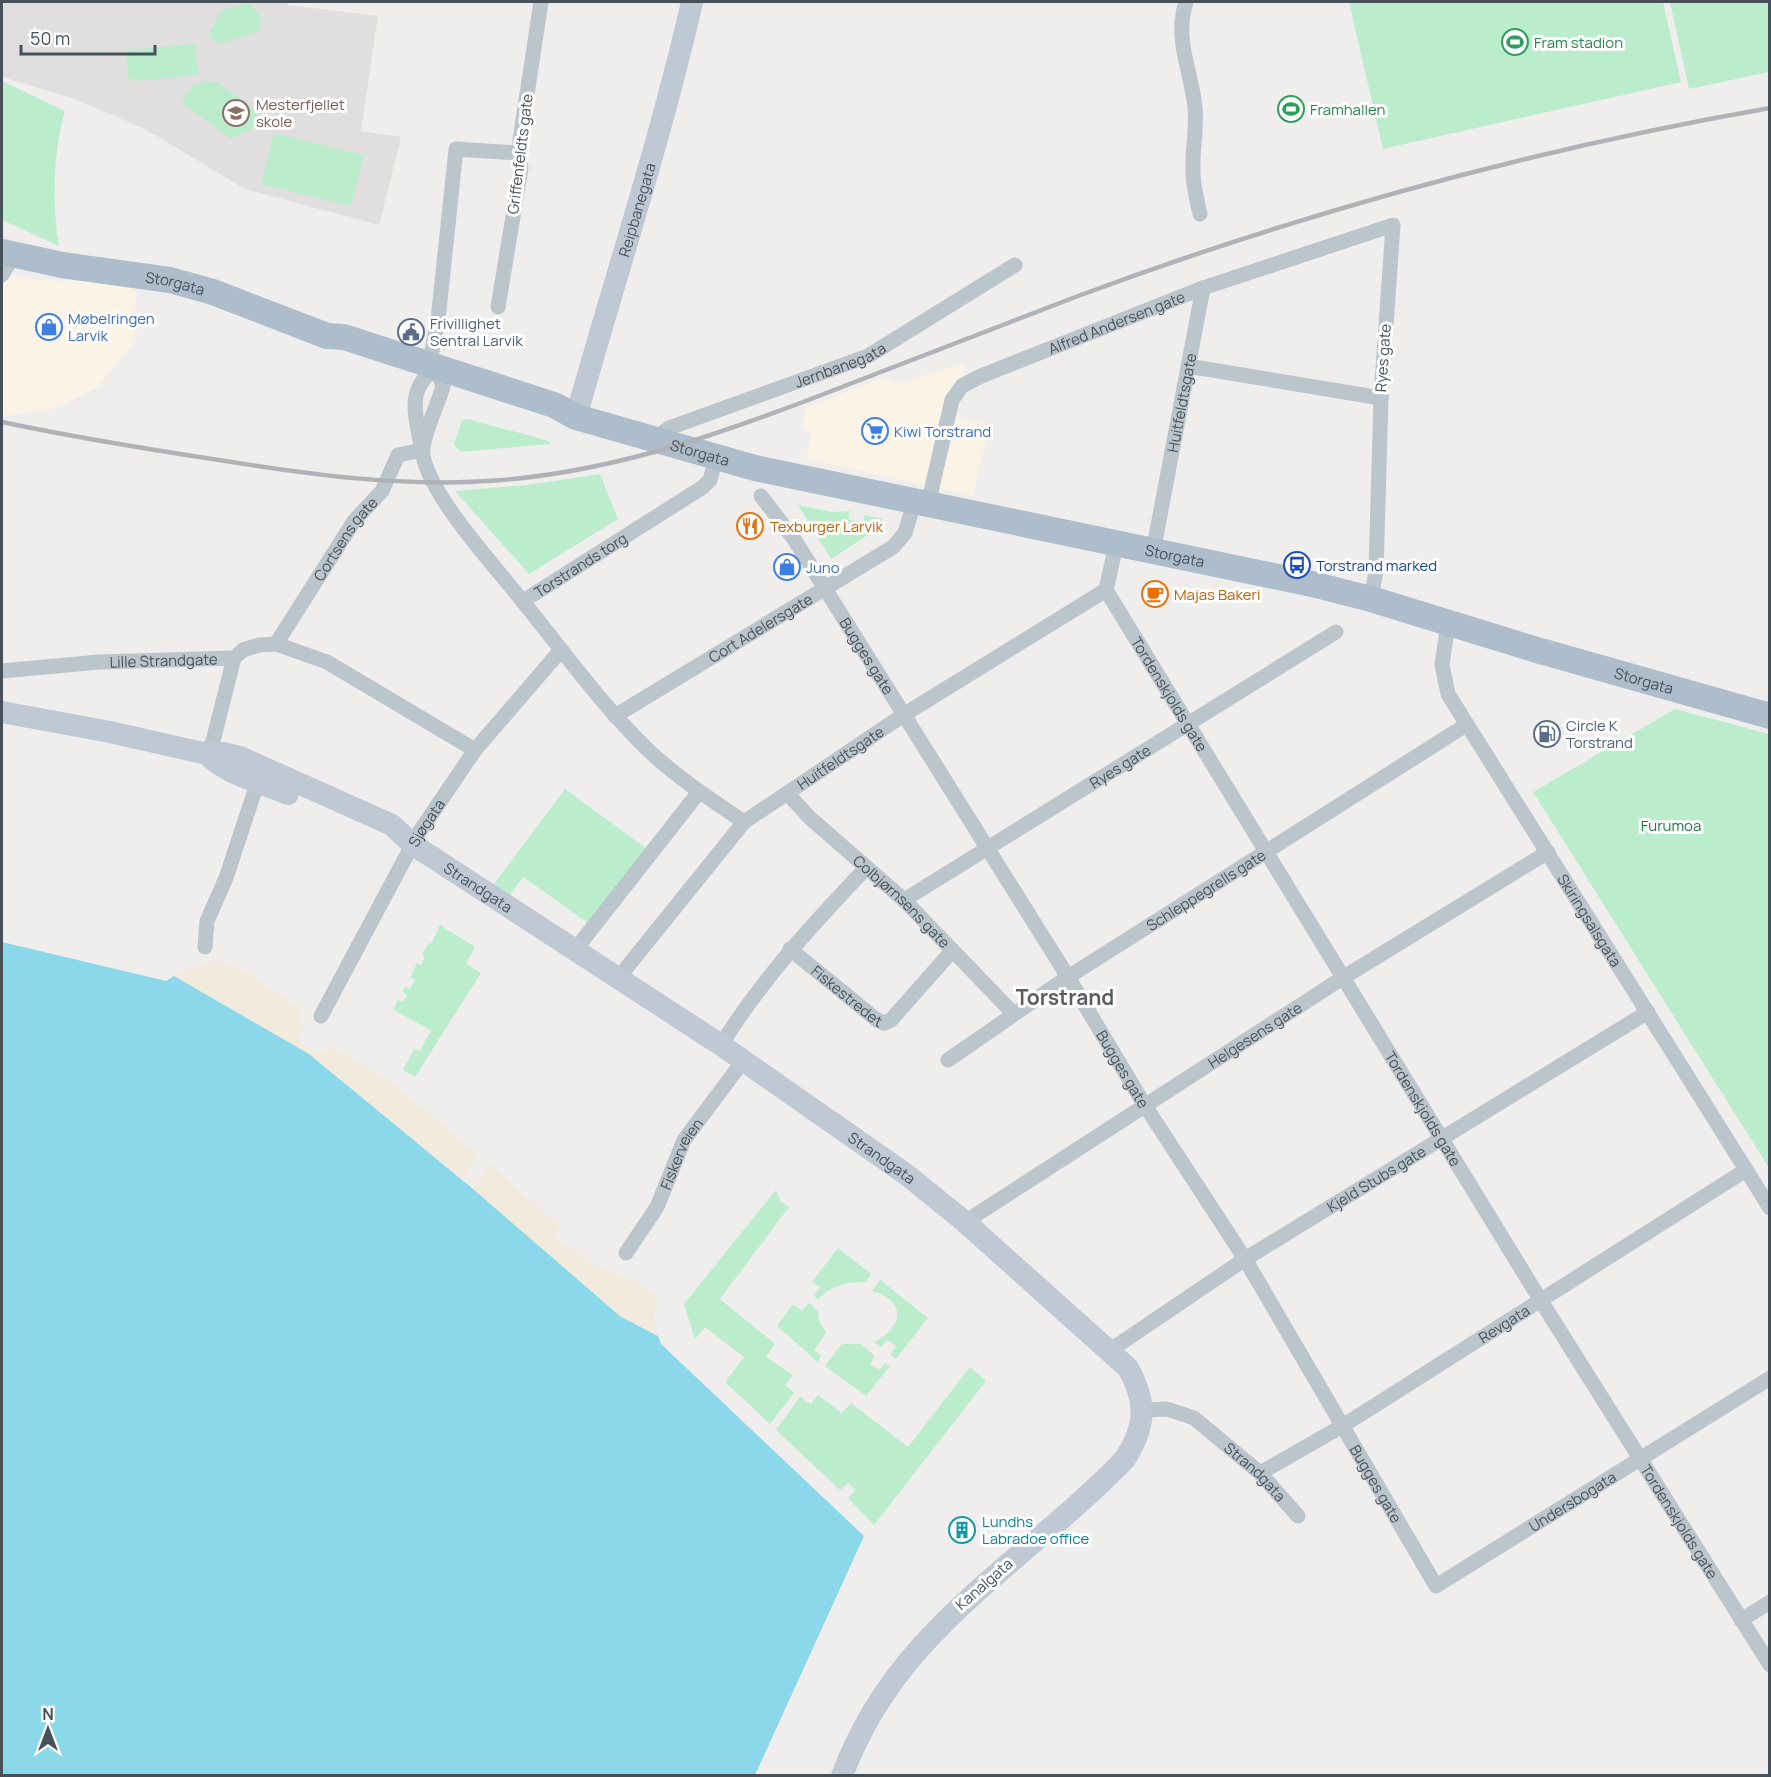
<svg xmlns="http://www.w3.org/2000/svg" width="1771" height="1777" font-family="Manrope,sans-serif">
	<style>
		.commercial { fill: #fbf4e6 }
		.education { fill: #e1dedf }
		.green { fill: #bbedcd }
		.sand { fill: #f1eadd }
		.water { fill: #8ad8e9 }
		.lines { fill: none; stroke-linecap: round; stroke-linejoin: round }
		.street { stroke: #bbc5cc; stroke-width: 15 }
		.secondary { stroke: #bec9d4; stroke-width: 22 }
		.primary { stroke: #adbdcc; stroke-width: 26 }
		.rail { stroke: #afb3b7; stroke-width: 4.5 }
		.labels { text-anchor: middle; dominant-baseline: central; stroke-width: 6; stroke-linejoin: round; paint-order: stroke }
		.leisure-label { font-size: 15px; fill: #27864d; stroke: #fff; text-anchor: start }
		.education-label { font-size: 15px; fill: #785e54; stroke: #fff; text-anchor: start }
		.street-label { font-size: 15px; fill: #46515a; stroke: #fff }
		.shop-label { font-size: 15px; fill: #366cbe; stroke: #fff; text-anchor: start }
		.service-label { font-size: 15px; fill: #4e5e75; stroke: #fff; text-anchor: start }
		.food-label { font-size: 15px; fill: #c56008; stroke: #fff; text-anchor: start }
		.transit-label { font-size: 15px; fill: #164399; stroke: #fff; text-anchor: start }
		.park-label { font-size: 15px; fill: #197945; stroke: #fff }
		.culture-label { font-size: 15px; fill: #0d838f; stroke: #fff; text-anchor: start }
		.district-label { font-size: 21px; font-weight: bold; fill: #5a5e62; stroke: #fff }
	</style>
	<rect width="100%" height="100%" fill="#f0eded"/>
	<path class="commercial" d="M2,273L34,280L137,283L132,346L96,388L68,402L48,410L2,416Z
		M965,363L957,417L989,425L973,496L806,459L812,434L802,427L806,408L885,377L893,385Z"/>
	<path class="education" d="M2,2H288V5L378,16L361,131L401,137L379,225L245,189L143,128L72,98L2,77Z"/>
	<path class="green" d="M1349,2H1663L1681,82L1383,149Z
		M1670,2H1769V72L1689,89Z
		M251,3L261,18L259,31L220,44L208,36L222,10Z
		M195,44L198,75L139,81L128,78L126,50Z
		M2,81L65,111C53,150 52,205 59,246L2,220Z
		M215,81L257,111L259,125L231,139L181,102L195,83Z
		M274,133L364,155L351,206L261,184Z
		M468,419L549,441L550,444L460,452L454,444L462,420Z
		M600,474L618,519L529,574L455,491L526,485Z
		M798,505L832,512L850,511L848,519L863,522L865,515L882,519L883,525L831,559Z
		M1675,709L1769,734V1168L1533,792Z
		M565,789L647,849L588,923L523,877L510,895L494,884Z
		M440,925L475,947L466,964L481,973L415,1077L403,1070L414,1049L420,1051L431,1030L393,1010L398,1000L403,1002L407,995L402,992L405,987L410,989L415,980L410,978L417,963L421,965L425,957L422,955L428,943L431,944Z
		M776,1190L781,1202L789,1207L720,1299L775,1344L766,1357L793,1375L785,1385L794,1393L770,1424L725,1382L744,1357L705,1327L695,1339L684,1304Z
		M838,1248L871,1274L866,1282C846,1282 831,1285 818,1300L814,1296L820,1287L812,1282Z
		M880,1280L928,1318L896,1359L890,1355L896,1346L887,1340L881,1347L874,1342C904,1327 907,1301 872,1291Z
		M809,1303L818,1311L819,1321L826,1333L814,1350L821,1356L818,1362L777,1326L793,1304L802,1311Z
		M842,1344H861L875,1356L870,1364L879,1370L885,1363L890,1366L866,1396L825,1366Z
		M970,1367L986,1381L874,1525L848,1498L855,1490L848,1483L840,1490L776,1430L800,1397L811,1404L818,1395L842,1413L851,1403L908,1447Z"/>
	<path class="sand" d="M214,959L246,971L299,1008L303,1030L299,1039L301,1044L317,1052H325L329,1045L389,1080L479,1155L462,1179L309,1054L174,976Z
		M490,1164L560,1227L554,1235L590,1264L637,1281L659,1300L653,1312L658,1336L621,1317L473,1189Z"/>
	<path class="water" d="M2,942L166,981L174,976L309,1054L473,1189L621,1317L658,1336L661,1344L864,1536L755,1775H2Z"/>
	<g class="lines">
		<g class="street">
			<path d="M1186,2C1174,39 1191,70 1195,107C1197,129 1192,150 1193,172C1193,186 1197,200 1200,214"/>
			<path d="M2,275L15,253"/>
			<path d="M498,307L521,168L518,153L541,2"/>
			<path d="M429,366L438,320L456,149L518,153"/>
			<path d="M1188,366L1381,398"/>
			<path id="s1" d="M654,439L669,428L868,356L1015,265"/>
			<path id="s2" d="M761,496L794,539L1068,977L1144,1104L1245,1259L1436,1586L1770,1378"/>
			<path id="s3" d="M928,505L952,400L962,386L981,376L1203,288L1393,225L1381,398L1376,571L1371,599"/>
			<path id="s4" d="M1116,545L1106,590L1541,1301L1770,1665"/>
			<path id="s5" d="M1153,552L1203,288"/>
			<path id="s6" d="M523,601L703,487L710,480L716,458"/>
			<path id="s7" d="M1448,623L1442,665L1448,694L1770,1208"/>
			<path id="s8" d="M276,644L354,521L382,491L398,455L422,450C416,418 405,389 436,368L443,386C439,403 420,440 423,455C430,496 493,564 520,598C561,648 599,702 646,748C675,776 710,799 744,822"/>
			<path id="s9" d="M2,671L99,662L234,658L243,650L259,645L276,644L327,662L475,750"/>
			<path id="s10" d="M615,716L893,547L905,533L914,503"/>
			<path d="M207,754L213,741L234,658"/>
			<path id="s11" d="M787,793L810,818L904,900L1013,1013"/>
			<path id="s12" d="M904,900L1336,632"/>
			<path d="M205,947L207,921L226,878L260,775"/>
			<path id="s13" d="M790,949L877,1020L884,1023L891,1020L952,951"/>
			<path d="M575,950L699,792"/>
			<path id="s14" d="M619,977L744,822L905,714L1106,590"/>
			<path id="s15" d="M321,1016L418,834L475,750L561,650"/>
			<path d="M721,1045C762,979 813,924 866,868"/>
			<path id="s16" d="M948,1060L1068,977L1466,725"/>
			<path id="s17" d="M965,1222L1344,977L1548,852"/>
			<path id="s18" d="M626,1253L657,1207L684,1140L743,1061"/>
			<path id="s19" d="M1109,1351L1245,1259L1648,1012"/>
			<path id="s20" d="M1142,1410L1167,1409L1194,1418L1260,1473L1298,1516"/>
			<path id="s21" d="M1260,1473L1344,1425L1746,1170"/>
			<path d="M1741,1620L1770,1602"/>
		</g>
		<g class="secondary">
			<path id="s22" d="M576,417C615,278 660,142 692,2"/>
			<path id="s23" d="M2,712L110,732L207,754L223,753L240,757L392,825L412,844L721,1045L907,1175L965,1222L1128,1368C1147,1402 1146,1426 1125,1459C1023,1565 896,1628 842,1776"/>
			<path d="M207,754C228,776 261,782 288,794"/>
		</g>
		<path class="primary" id="s24" d="M2,252L62,265L170,280L213,292L327,336L344,337L554,405L576,417L755,468L1312,584L1371,599L1537,650L1770,716"/>
		<path class="rail" d="M2,422C73,437 146,449 219,460C313,475 407,488 502,480C623,470 735,429 847,385C924,355 1001,325 1078,296C1302,213 1535,149 1770,108"/>
	</g>
	<defs>
		<symbol id="stadium-ring" viewBox="-11 -11 22 22"><circle r="9.5" fill="#fff" stroke="#2e9e5b" stroke-width="1.5"/><path d="M0-5a6.5 5 0 1 0 0 10a6.5 5 0 1 0 0-10ZM-3.5-1.8h7v3.6h-7Z" fill="#2e9e5b"/></symbol>
		<symbol id="school-ring" viewBox="-11 -11 22 22"><circle r="9.5" fill="#fff" stroke="#8d6e63" stroke-width="1.5"/><path d="M0-5L7-2L0 1L-7-2ZM-4 1L0 2.5L4 1V4Q0 6-4 4Z" fill="#8d6e63"/></symbol>
		<symbol id="shop-ring" viewBox="-11 -11 22 22"><circle r="9.5" fill="#fff" stroke="#3f7fe0" stroke-width="1.5"/><path d="M-5-2.5h2.3a2.7 3.5 0 0 1 5.4 0H5L5.5 6h-11ZM-1.5-2.5h3a1.5 2.3 0 0 0-3 0Z" fill="#3f7fe0"/></symbol>
		<symbol id="civic-ring" viewBox="-11 -11 22 22"><circle r="9.5" fill="#fff" stroke="#5c6f8a" stroke-width="1.5"/><path d="M-.6-6.5H3V-4.5H.6V-3L4-1V1h2V6H-6V1h2V-1L-.6-3ZM-1.2 2.5V6h2.4V2.5Z" fill="#5c6f8a"/></symbol>
		<symbol id="supermarket-ring" viewBox="-11 -11 22 22"><circle r="9.5" fill="#fff" stroke="#3f7fe0" stroke-width="1.5"/><path d="M-6-5.5h2.5l.6 2H6L4.5 2H-2.5L-4.4-4H-6ZM-1.5 3.2a1.3 1.3 0 1 0 .1 0ZM3 3.2a1.3 1.3 0 1 0 .1 0Z" fill="#3f7fe0"/></symbol>
		<symbol id="restaurant-ring" viewBox="-11 -11 22 22"><circle r="9.5" fill="#fff" stroke="#e8710a" stroke-width="1.5"/><path d="M-5-6h1v4h1v-4h1v4h1v-4h1v5L-1.5 .5V6h-2V.5L-5-1ZM5-6V6H3V1.5H1.5Q1.5-4 5-6Z" fill="#e8710a"/></symbol>
		<symbol id="bus-ring" viewBox="-11 -11 22 22"><circle r="9.5" fill="#fff" stroke="#1a4fb4" stroke-width="1.5"/><path d="M-5-6H5V4H4V6H2V4H-2V6H-4V4H-5ZM-3.5-4V0h7V-4ZM-3.5 1.2v1.5H-2V1.2ZM2 1.2v1.5H3.5V1.2Z" fill="#1a4fb4"/></symbol>
		<symbol id="cafe-ring" viewBox="-11 -11 22 22"><circle r="9.5" fill="#fff" stroke="#e8710a" stroke-width="1.5"/><path d="M-5.5-4.5H6V0H3Q3 3.5 0 3.5H-2.5Q-5.5 3.5-5.5 0ZM3-3.2v2h1.7v-2ZM-6 4.5H4V6H-6Z" fill="#e8710a"/></symbol>
		<symbol id="fuel-ring" viewBox="-11 -11 22 22"><circle r="9.5" fill="#fff" stroke="#5c6f8a" stroke-width="1.5"/><path d="M-5.5-6h7V0h2V4h1.3V-2.5L3-4.5l.8-.8L6-3V5H2.5V1h-1V6h-7ZM-4.2-4.7v3.2H.2V-4.7Z" fill="#5c6f8a"/></symbol>
		<symbol id="building-ring" viewBox="-11 -11 22 22"><circle r="9.5" fill="#fff" stroke="#0f9aa8" stroke-width="1.5"/><path d="M-4-6H4V6H1V3H-1V6H-4ZM-2.5-4.3h1.7v1.8h-1.7ZM.8-4.3h1.7v1.8H.8ZM-2.5-1h1.7V.8h-1.7ZM.8-1h1.7V.8H.8Z" fill="#0f9aa8"/></symbol>
	</defs>
	<g fill-rule="evenodd">
		<use href="#stadium-ring" x="1500" y="27" width="30" height="30"/>
		<use href="#stadium-ring" x="1276" y="94" width="30" height="30"/>
		<use href="#school-ring" x="221" y="98" width="30" height="30"/>
		<use href="#shop-ring" x="34" y="312" width="30" height="30"/>
		<use href="#civic-ring" x="396" y="317" width="30" height="30"/>
		<use href="#supermarket-ring" x="860" y="416" width="30" height="30"/>
		<use href="#restaurant-ring" x="735" y="511" width="30" height="30"/>
		<use href="#bus-ring" x="1282" y="550" width="30" height="30"/>
		<use href="#shop-ring" x="772" y="552" width="30" height="30"/>
		<use href="#cafe-ring" x="1140" y="579" width="30" height="30"/>
		<use href="#fuel-ring" x="1532" y="719" width="30" height="30"/>
		<use href="#building-ring" x="947" y="1515" width="30" height="30"/>
	</g>
	<g class="labels">
		<g class="leisure-label">
			<text x="1534" y="42">Fram stadion</text>
			<text x="1310" y="109">Framhallen</text>
		</g>
		<g class="education-label">
			<text x="256" y="104">Mesterfjellet<tspan x="256" dy="17">skole</tspan></text>
		</g>
		<g class="street-label">
			<text transform="translate(520 154) rotate(-83)">Griffenfeldts gate</text>
			<text stroke="none"><textPath href="#s22" startOffset="216">Reipbanegata</textPath></text>
			<text stroke="none"><textPath href="#s24" startOffset="176">Storgata</textPath></text>
			<text stroke="none"><textPath href="#s3" startOffset="292">Alfred Andersen gate</textPath></text>
			<text transform="translate(1383 358) rotate(-86)">Ryes gate</text>
			<text stroke="none"><textPath href="#s1" startOffset="201">Jernbanegata</textPath></text>
			<text stroke="none"><textPath href="#s5" startOffset="152">Huitfeldtsgate</textPath></text>
			<text stroke="none"><textPath href="#s24" startOffset="729">Storgata</textPath></text>
			<text stroke="none"><textPath href="#s8" startOffset="126">Cortsens gate</textPath></text>
			<text stroke="none"><textPath href="#s24" startOffset="1215">Storgata</textPath></text>
			<text stroke="none"><textPath href="#s6" startOffset="68">Torstrands torg</textPath></text>
			<text stroke="none"><textPath href="#s10" startOffset="170">Cort Adelersgate</textPath></text>
			<text stroke="none"><textPath href="#s2" startOffset="192">Bugges gate</textPath></text>
			<text stroke="none"><textPath href="#s9" startOffset="162">Lille Strandgate</textPath></text>
			<text stroke="none"><textPath href="#s24" startOffset="1701">Storgata</textPath></text>
			<text stroke="none"><textPath href="#s4" startOffset="168">Tordenskjolds gate</textPath></text>
			<text stroke="none"><textPath href="#s14" startOffset="315">Huitfeldtsgate</textPath></text>
			<text stroke="none"><textPath href="#s12" startOffset="254">Ryes gate</textPath></text>
			<text stroke="none"><textPath href="#s15" startOffset="220">Sjøgata</textPath></text>
			<text stroke="none"><textPath href="#s23" startOffset="516">Strandgata</textPath></text>
			<text stroke="none"><textPath href="#s16" startOffset="309">Schleppegrells gate</textPath></text>
			<text stroke="none"><textPath href="#s11" startOffset="158">Colbjørnsens gate</textPath></text>
			<text stroke="none"><textPath href="#s7" startOffset="339">Skiringsalsgata</textPath></text>
			<text stroke="none"><textPath href="#s13" startOffset="74">Fiskestredet</textPath></text>
			<text stroke="none"><textPath href="#s17" startOffset="345">Helgesens gate</textPath></text>
			<text stroke="none"><textPath href="#s2" startOffset="678">Bugges gate</textPath></text>
			<text stroke="none"><textPath href="#s4" startOffset="654">Tordenskjolds gate</textPath></text>
			<text stroke="none"><textPath href="#s18" startOffset="114">Fiskerveien</textPath></text>
			<text stroke="none"><textPath href="#s23" startOffset="1002">Strandgata</textPath></text>
			<text stroke="none"><textPath href="#s19" startOffset="318">Kjeld Stubs gate</textPath></text>
			<text stroke="none"><textPath href="#s21" startOffset="286">Revgata</textPath></text>
			<text stroke="none"><textPath href="#s20" startOffset="135">Strandgata</textPath></text>
			<text stroke="none"><textPath href="#s2" startOffset="1164">Bugges gate</textPath></text>
			<text stroke="none"><textPath href="#s2" startOffset="1443">Undersbogata</textPath></text>
			<text stroke="none"><textPath href="#s4" startOffset="1140">Tordenskjolds gate</textPath></text>
			<text transform="translate(984 1584) rotate(-41)">Kanalgata</text>
		</g>
		<g class="shop-label">
			<text x="68" y="318">Møbelringen<tspan x="68" dy="17">Larvik</tspan></text>
			<text x="894" y="431">Kiwi Torstrand</text>
			<text x="806" y="567">Juno</text>
		</g>
		<g class="service-label">
			<text x="430" y="323">Frivillighet<tspan x="430" dy="17">Sentral Larvik</tspan></text>
			<text x="1566" y="725">Circle K<tspan x="1566" dy="17">Torstrand</tspan></text>
		</g>
		<g class="food-label">
			<text x="770" y="526">Texburger Larvik</text>
			<text x="1174" y="594">Majas Bakeri</text>
		</g>
		<g class="transit-label">
			<text x="1316" y="565">Torstrand marked</text>
		</g>
		<g class="park-label">
			<text x="1671" y="825">Furumoa</text>
		</g>
		<g class="culture-label">
			<text x="982" y="1521">Lundhs<tspan x="982" dy="17">Labradoe office</tspan></text>
		</g>
		<g class="district-label">
			<text x="1065" y="997">Torstrand</text>
		</g>
	</g>
	<rect width="1771" height="1777" fill="none" stroke="#46515a" stroke-width="6"/>
	<g transform="translate(48 1729)" stroke="#ffffff" stroke-width="4.5" paint-order="stroke">
	<path d="M0-4.5L10 22L0 15L-10 22Z" fill="#46515a"/>
	<text y="-9" font-size="16" font-weight="bold" text-anchor="middle" fill="#46515a">N</text>
	</g>
	<path d="M21 45v9h134v-9" fill="none" stroke="#46515a" stroke-width="3"/>
	<text x="30" y="45" font-size="18" fill="#46515a" stroke="#ffffff" stroke-width="4.5" paint-order="stroke">50 m</text>
</svg>
